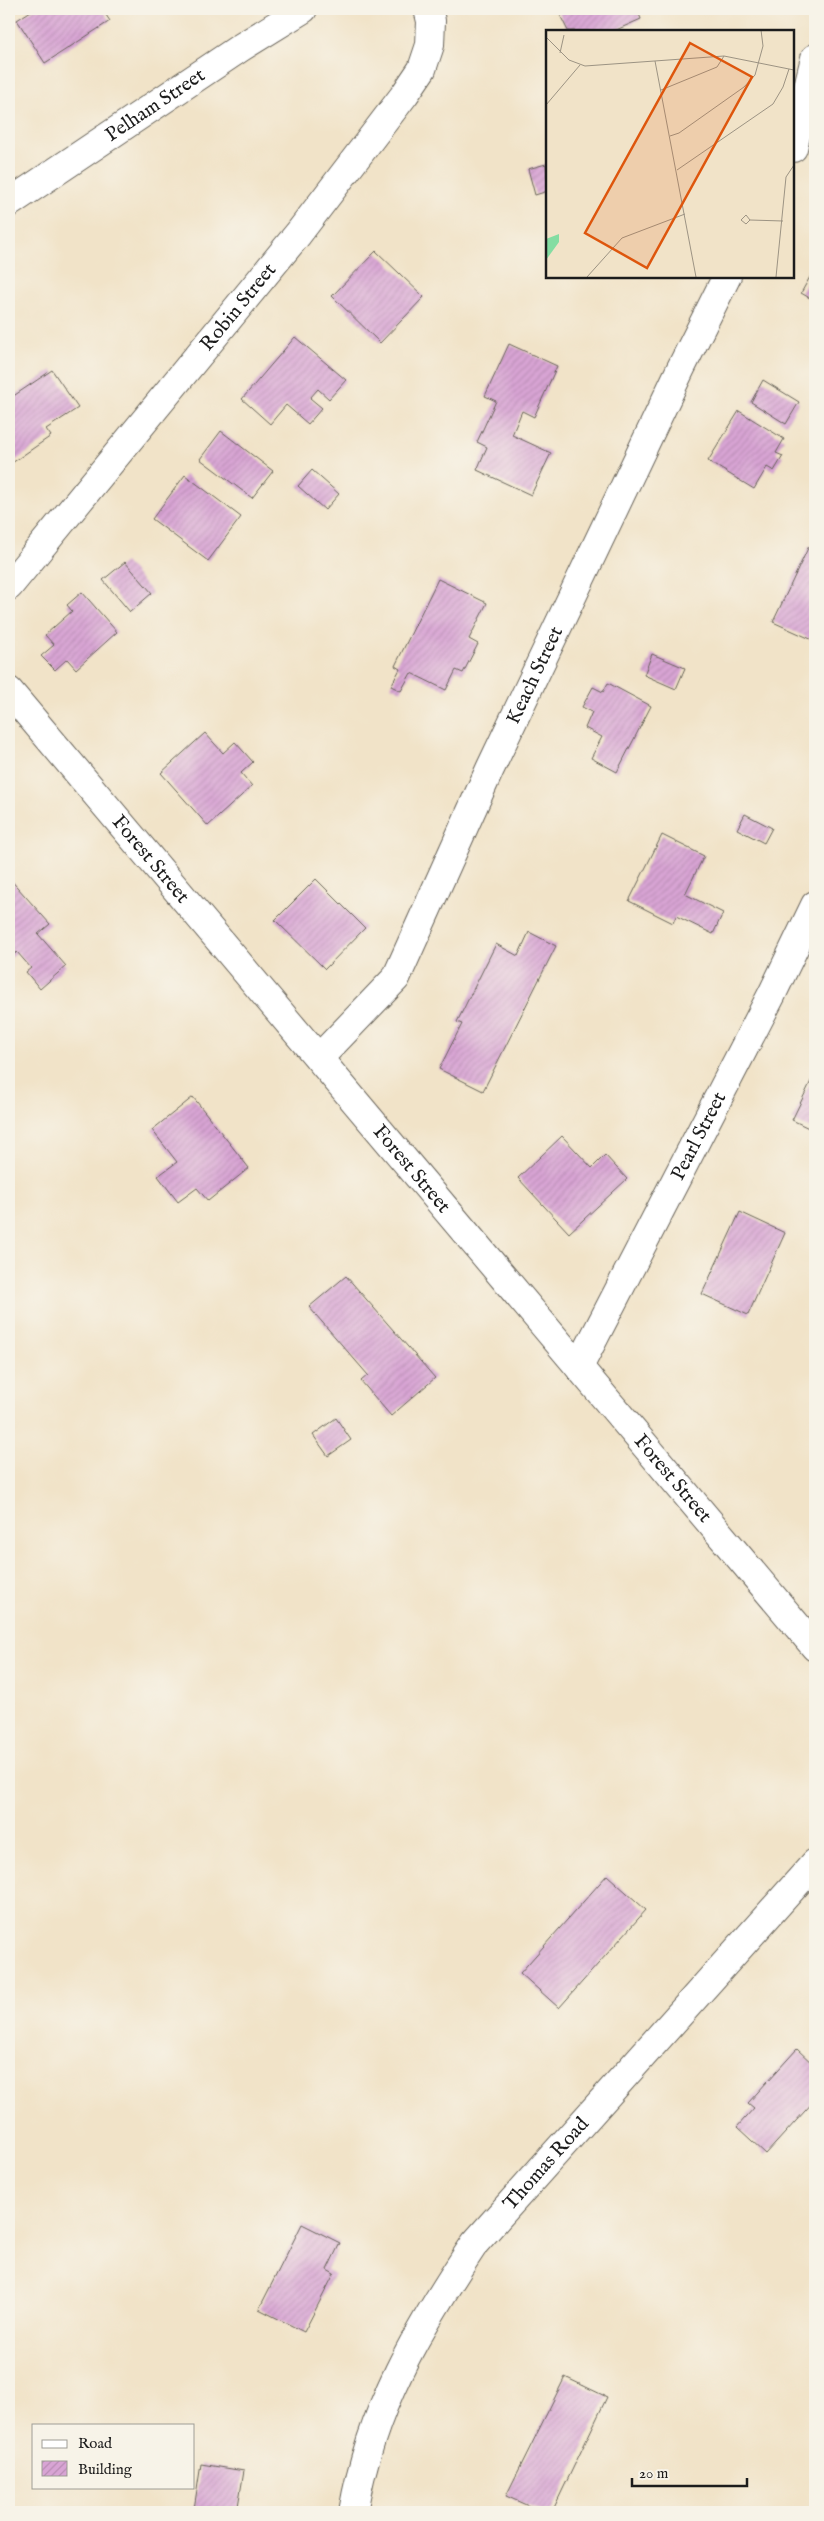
<svg xmlns="http://www.w3.org/2000/svg" width="824" height="2521" font-family="'IM FELL English',serif">
	<style>
		.building { fill: url(#building-hatch) }
		.lines { fill: none; stroke-linecap: round; stroke-linejoin: round }
		.minor-casing { stroke: #676258; stroke-width: 30 }
		.tertiary-casing { stroke: #676258; stroke-width: 30 }
		.minor { stroke: #fff; stroke-width: 28 }
		.tertiary { stroke: #fff; stroke-width: 28 }
		.labels { text-anchor: middle; dominant-baseline: central; stroke-width: 4; stroke-linejoin: round; paint-order: stroke }
		.street-label { font-size: 20px; fill: #1c1c1c; stroke: #f7f3e8 }
		.inset-road { fill: none; stroke: #9c9383; stroke-width: 1 }
		.view { fill: #de560d; fill-opacity: 0.15; stroke: #de560d; stroke-width: 2.5 }
		.inset-edge { fill: none; stroke: #1c1c1c; stroke-width: 2.5 }
	</style>
	<defs>
		<pattern id="building-hatch" width="6" height="6" patternUnits="userSpaceOnUse" patternTransform="scale(1.25)"><rect width="6" height="6" fill="#d8a4d4"/><path d="M-1 1l2-2M0 6l6-6M5 7l2-2" fill="none" stroke="#b98db5"/></pattern>
	</defs>
	<rect width="100%" height="100%" fill="#f7f3e8"/>
	<filter id="ink" filterUnits="userSpaceOnUse"><feTurbulence type="fractalNoise" baseFrequency=".02" numOctaves="2"/><feDisplacementMap in="SourceGraphic" scale="10" xChannelSelector="R" yChannelSelector="G"/><feConvolveMatrix kernelMatrix="1 2 1 2 8 2 1 2 1" color-interpolation-filters="sRGB"/></filter>
	<filter id="wash" filterUnits="userSpaceOnUse"><feTurbulence type="fractalNoise" baseFrequency=".0096" numOctaves="4" result="noise"/><feDisplacementMap in="SourceGraphic" scale="20" xChannelSelector="R" yChannelSelector="G"/><feGaussianBlur stdDeviation="1.12" result="paint"/><feColorMatrix in="noise" values="0 0 0 0 0 0 0 0 0 0 0 0 0 0 0 0 0 1.4 0 .05"/><feComposite in="paint" operator="in"/></filter>
	<g filter="url(#wash)">
		<rect width="100%" height="100%" fill="#f1e3c8"/>
		<g id="blocks">
			<path class="building" d="M34,9H102L110,21L45,63L17,20Z
				M557,9H637L641,19L614,31H568Z
				M546,164L548,191L535,195L528,169Z
				M376,251L424,297L380,343L332,296Z
				M815,268V301L801,293Z
				M295,337L346,380L329,399L318,389L310,398L322,408L308,424L286,405L270,424L242,399Z
				M509,344L557,366L534,417L522,411L512,435L551,453L531,495L477,470L487,447L477,442L496,401L485,396Z
				M52,370L78,408L46,429L51,436L9,465V399Z
				M763,380L799,402L786,424L751,402Z
				M739,411L784,439L776,453L783,456L774,471L767,467L754,489L708,461Z
				M221,431L273,471L252,498L200,459Z
				M312,470L339,494L325,510L298,486Z
				M185,475L241,517L208,561L152,519Z
				M809,546L815,549V641L773,622Z
				M125,562L152,593L130,612L103,580Z
				M438,579L487,603L469,639L478,644L463,673L456,670L446,690L411,673L401,691L391,686L400,669L395,666Z
				M82,592L117,632L76,669L67,659L55,670L41,656L54,645L45,635L72,611L67,605Z
				M652,654L685,668L676,689L644,675Z
				M608,683L651,706L617,772L591,758L602,737L585,728L592,712L582,707L593,687L603,692Z
				M205,733L223,753L235,742L253,762L241,773L252,786L208,826L161,773Z
				M745,814L772,828L764,843L737,829Z
				M662,835L704,856L685,894L723,913L713,934L676,916L673,923L629,901Z
				M9,878L50,924L38,934L66,966L40,989L26,972L31,968L17,952L9,959Z
				M316,879L365,928L325,969L275,920Z
				M529,932L556,946L483,1091L439,1069L462,1024L457,1022L496,944L518,956Z
				M815,1073V1131L792,1120Z
				M193,1097L249,1168L208,1201L197,1188L178,1202L158,1176L177,1162L152,1130Z
				M562,1136L592,1168L605,1155L627,1179L569,1233L518,1178Z
				M740,1212L785,1233L748,1315L702,1294Z
				M346,1276L435,1378L391,1416L361,1381L368,1375L309,1307Z
				M336,1418L351,1440L328,1456L313,1435Z
				M607,1875L646,1910L559,2008L520,1973Z
				M797,2049L815,2066V2100L766,2154L737,2127L754,2108L748,2103Z
				M302,2224L340,2243L327,2270L334,2274L304,2332L259,2309Z
				M565,2377L607,2397L552,2512H542L506,2496Z
				M201,2464L244,2471L237,2512H184L185,2508L194,2509Z"/>
		</g>
	</g>
	<g filter="url(#ink)">
		<use href="#blocks" fill-opacity="0" stroke="#676258" stroke-width="1"/>
		<g class="lines">
			<defs>
				<g id="minor">
					<path d="M793,148L815,58"/>
					<path id="s1" d="M9,586L298,234L405,94L422,69L430,45L431,21L428,9"/>
					<path id="s2" d="M319,1058L396,978L490,769L681,368L727,276"/>
					<path id="s3" d="M579,1367L772,994L815,905"/>
					<path id="s4" d="M353,2512C371,2408 417,2330 475,2243L815,1863"/>
				</g>
				<g id="tertiary">
					<path id="s5" d="M9,203L240,48L303,9"/>
					<path id="s6" d="M9,691L815,1647"/>
				</g>
			</defs>
			<use href="#minor" class="minor-casing"/>
			<use href="#tertiary" class="tertiary-casing"/>
			<use href="#minor" class="minor"/>
			<use href="#tertiary" class="tertiary"/>
		</g>
	</g>
	<g class="labels">
		<g class="street-label">
			<text stroke="none"><textPath href="#s5" startOffset="176">Pelham Street</textPath></text>
			<text stroke="none"><textPath href="#s1" startOffset="361">Robin Street</textPath></text>
			<text stroke="none"><textPath href="#s2" startOffset="444">Keach Street</textPath></text>
			<text stroke="none"><textPath href="#s6" startOffset="220">Forest Street</textPath></text>
			<text stroke="none"><textPath href="#s3" startOffset="260">Pearl Street</textPath></text>
			<text stroke="none"><textPath href="#s6" startOffset="625">Forest Street</textPath></text>
			<text stroke="none"><textPath href="#s6" startOffset="1030">Forest Street</textPath></text>
			<text stroke="none"><textPath href="#s4" startOffset="404">Thomas Road</textPath></text>
		</g>
	</g>
	<g transform="translate(546 30)">
		<rect width="248" height="248" fill="#f1e3c8"/>
		<path d="M13,204V212L0,230V209Z" fill="#84dda2"/>
		<path class="inset-road" d="M0,7L23,30L39,36L178,26L248,40M14,23L18,5M109,31L150,247M115,60L171,37L178,26M0,75L34,35M124,106L133,103L198,57L209,45L217,16L215,0M131,140L227,74L237,57L243,39M204,190L200,194L195,190L200,185L204,190L237,191M41,247L76,208L139,184M230,247L240,147L248,135"/>
		<path class="view" d="M144,13L206,47L101,238L39,203Z"/>
		<rect width="248" height="248" class="inset-edge"/>
	</g>
	<rect width="824" height="2521" fill="none" stroke="#f7f3e8" stroke-width="30"/>
	<rect x="32" y="2424" width="162" height="65" fill="#f7f3e8" stroke="#9f9d96"/>
	<rect x="42" y="2440" width="25" height="8" fill="#ffffff" stroke="#9f9d96"/>
	<text x="78" y="2448" font-size="15" fill="#1c1c1c">Road</text>
	<rect x="42" y="2461" width="25" height="15" fill="url(#building-hatch)" stroke="#9f9d96"/>
	<text x="78" y="2474" font-size="15" fill="#1c1c1c">Building</text>
	<path d="M632 2478v8h115v-8" fill="none" stroke="#1c1c1c" stroke-width="2.5"/>
	<text x="639" y="2478" font-size="15" fill="#1c1c1c" stroke="#f7f3e8" stroke-width="4" paint-order="stroke">20 m</text>
</svg>
